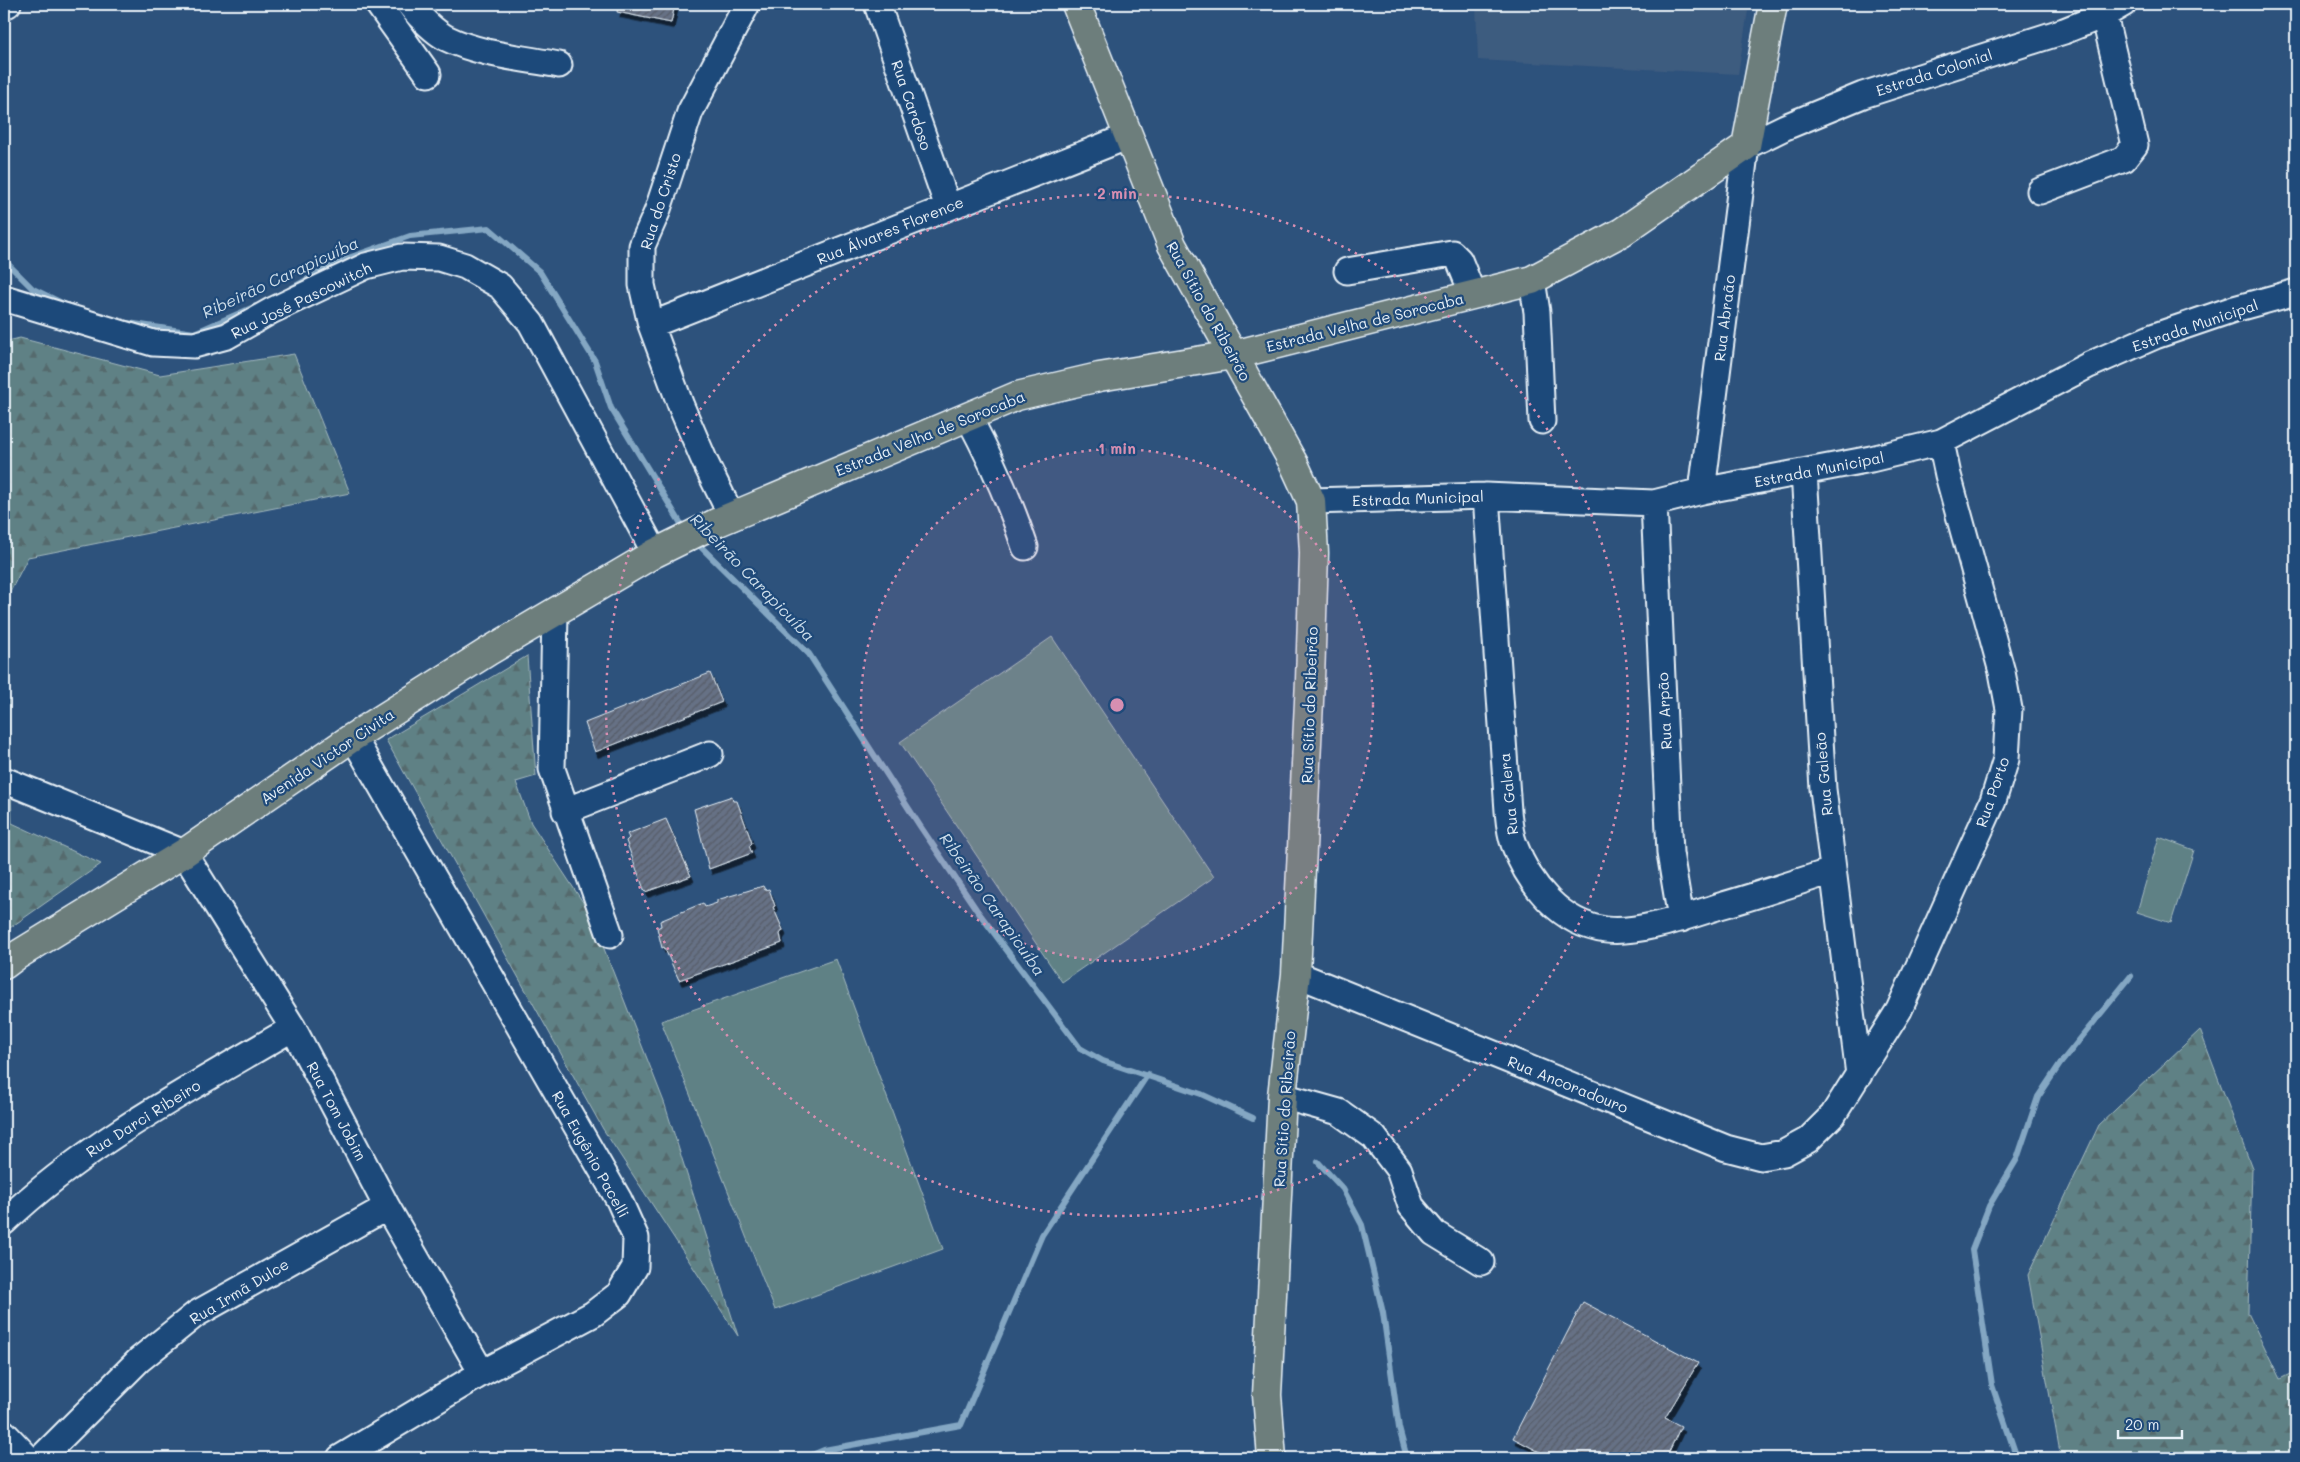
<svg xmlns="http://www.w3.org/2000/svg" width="2300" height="1462" font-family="Mali,sans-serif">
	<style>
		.built { fill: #3e5b7f }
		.forest { fill: url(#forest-firs); stroke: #a4b9be }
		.park { fill: #5f8185; stroke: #a4b9be }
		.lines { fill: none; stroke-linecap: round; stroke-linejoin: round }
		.stream { stroke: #84a7c3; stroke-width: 6 }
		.building { fill: url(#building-hatch); stroke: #e8f1f8; filter: url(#shadow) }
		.minor-casing { stroke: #e8f1f8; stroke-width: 29 }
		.major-casing { stroke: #e8f1f8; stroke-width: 31 }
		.minor { stroke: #1f4a7a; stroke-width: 25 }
		.major { stroke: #6d7e7c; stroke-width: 28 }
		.ring { fill: none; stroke: #d78fb1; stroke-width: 2.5; stroke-dasharray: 2.5 5 }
		.labels { text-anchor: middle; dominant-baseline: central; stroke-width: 4.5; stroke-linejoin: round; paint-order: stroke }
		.street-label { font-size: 15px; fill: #e8f1f8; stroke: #1f4a7a }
		.water-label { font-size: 16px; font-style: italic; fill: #cfdfeb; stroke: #1f4a7a }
		.centre { fill: #d78fb1; stroke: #1f4a7a; stroke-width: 2.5 }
		.ring-label { font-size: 15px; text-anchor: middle; font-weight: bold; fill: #d78fb1; stroke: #1f4a7a; stroke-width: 4.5; stroke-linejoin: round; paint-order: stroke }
	</style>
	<defs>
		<pattern id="forest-firs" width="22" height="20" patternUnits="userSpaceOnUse" patternTransform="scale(1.25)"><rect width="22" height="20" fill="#5f8185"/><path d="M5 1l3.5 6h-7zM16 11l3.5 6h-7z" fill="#556a6d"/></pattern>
		<pattern id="building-hatch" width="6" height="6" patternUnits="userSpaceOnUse" patternTransform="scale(1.25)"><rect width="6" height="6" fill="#667185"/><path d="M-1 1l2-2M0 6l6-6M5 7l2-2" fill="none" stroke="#565c68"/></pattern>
		<filter id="shadow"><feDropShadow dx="3" dy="5.5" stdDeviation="0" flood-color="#0009"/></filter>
	</defs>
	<rect width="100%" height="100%" fill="#2d527c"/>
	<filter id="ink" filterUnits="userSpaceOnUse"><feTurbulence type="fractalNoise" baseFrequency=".02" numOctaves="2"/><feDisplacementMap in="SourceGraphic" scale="10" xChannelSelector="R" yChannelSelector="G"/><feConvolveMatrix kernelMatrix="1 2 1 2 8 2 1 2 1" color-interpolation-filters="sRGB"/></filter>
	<g filter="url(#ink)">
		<path class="built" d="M1476,4H1749L1738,74L1478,60Z"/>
		<path class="forest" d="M20,338L160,375L294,354L350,493L28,557L6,600L12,823L101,864L4,932V342Z
			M527,656L536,776L516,782L531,823L590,913L664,1102L738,1336L603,1129L386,740Z
			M2200,1030L2252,1168L2248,1313L2280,1379L2296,1371V1458H2061L2028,1275L2099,1125Z"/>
		<path class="park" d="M1052,637L1214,877L1062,982L900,742Z
			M2159,837L2194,850L2171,923L2137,912Z
			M836,959L943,1249L775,1310L661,1021Z"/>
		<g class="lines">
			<path class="stream" d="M4,263L9,265L33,289L66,305
				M290,289L340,261L410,236L489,228L540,272L595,361L611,408L686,532
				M128,323L194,333L256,306
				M695,541L809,654L920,826L976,909L1080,1048L1103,1061L1201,1094L1253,1118
				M1318,1162L1343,1189L1362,1225L1383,1313L1399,1428L1407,1458
				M805,1458L824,1450L961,1425L1042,1235L1148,1074
				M2017,1458L1992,1385L1972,1250L1989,1206L2017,1159L2038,1097L2060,1064L2131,976"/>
		</g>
		<path class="building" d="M618,4H675L671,23L617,12Z
			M710,673L722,702L595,752L585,723Z
			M732,796L733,801H737L752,843L749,846L752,853L709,869L694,809Z
			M666,819L691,876L645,892L626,841L629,838L627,834Z
			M763,886L765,890L769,889L775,906L773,907L783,930L780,934L782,943L679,980L664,947L662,948L657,928L661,926L660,921L703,903L705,907L717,903V900Z
			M1583,1302L1698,1363L1665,1418L1681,1426L1666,1458H1551L1513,1438Z"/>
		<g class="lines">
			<defs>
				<path id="minor" d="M378,4L428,74
					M409,4C419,16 432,30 446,38C481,55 522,58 559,65
					M877,4L948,207
					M4,6L8,4
					M2040,191L2124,159L2135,145L2104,15
					M1347,271L1452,253L1459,260L1473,295
					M1532,280L1537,312L1542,421
					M4,298L153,343L194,345L227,336L271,311L366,266L402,257L439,258L465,266L500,286L531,323L655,553
					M651,325L1129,136
					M968,416C991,459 1010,501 1025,547
					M1804,472L1823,789L1859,1075
					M1702,491L1746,146L1785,127L1863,95L2064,31L2104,15L2123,4
					M1486,496L1508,811C1509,822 1510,834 1514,844C1529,885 1561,924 1606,930C1639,934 1688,916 1720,906C1758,895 1795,883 1832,871
					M1311,501L1486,496L1654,503L1702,491L1871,459L1941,442L2089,365L2155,336L2234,309L2296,292
					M1654,503L1670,853L1681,919
					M732,517L705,462L681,406L651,325L642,285V246L657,212L690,112L747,4
					M555,612L552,769L610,935
					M4,780L184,853L293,1028L387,1207L482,1373
					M565,811L710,754
					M1296,974L1726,1148L1761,1157L1784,1153L1808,1140L1833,1115L1899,1010L1993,801L2006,759L2009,709L2002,672L1948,475L1941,442
					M1282,1096L1339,1112L1374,1137L1399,1170L1411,1206L1434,1233L1481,1262
					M4,1222C89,1141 193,1087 293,1028
					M4,1433L28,1458
					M41,1458L139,1360L196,1314L387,1207
					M340,1458L482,1373L593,1314L619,1294L635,1267L636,1238L619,1200L353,737"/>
				<path id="major" d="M1076,4L1172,245L1294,464L1311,501L1314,553L1310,680L1296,974L1282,1096L1267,1395L1272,1458
					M4,965L16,956L184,853L353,737L489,651L655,553L716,523L1017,396L1099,377L1233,355L1532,280L1622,232L1746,146L1773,4"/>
			</defs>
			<use href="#minor" class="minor-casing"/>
			<use href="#major" class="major-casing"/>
			<use href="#minor" class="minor"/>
			<use href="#major" class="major"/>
		</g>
	</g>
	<circle cx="1117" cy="705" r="256" fill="#d78fb1" fill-opacity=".12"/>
	<g class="ring">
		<circle cx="1117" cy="705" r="256"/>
		<circle cx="1117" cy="705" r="511"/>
	</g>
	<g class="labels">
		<g class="street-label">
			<text transform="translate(1934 72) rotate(-18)">Estrada Colonial</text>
			<text transform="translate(912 105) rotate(71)">Rua Cardoso</text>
			<text transform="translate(660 201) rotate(-72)">Rua do Cristo</text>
			<text transform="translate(890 230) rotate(-22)">Rua Álvares Florence</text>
			<text transform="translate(301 300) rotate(-26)">Rua José Pascowitch</text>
			<text transform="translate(1209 311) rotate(61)">Rua Sítio do Ribeirão</text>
			<text transform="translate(1724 318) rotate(-83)">Rua Abraão</text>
			<text transform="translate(1365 322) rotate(-14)">Estrada Velha de Sorocaba</text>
			<text transform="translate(2195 325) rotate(-19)">Estrada Municipal</text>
			<text transform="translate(930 433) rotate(-22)">Estrada Velha de Sorocaba</text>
			<text transform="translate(1819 469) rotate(-11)">Estrada Municipal</text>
			<text transform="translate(1418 498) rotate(-2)">Estrada Municipal</text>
			<text transform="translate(1309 705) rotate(-88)">Rua Sítio do Ribeirão</text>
			<text transform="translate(1664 711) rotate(-93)">Rua Arpão</text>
			<text transform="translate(327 756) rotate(-34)">Avenida Victor Civita</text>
			<text transform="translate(1823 774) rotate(-95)">Rua Galeão</text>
			<text transform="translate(1992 792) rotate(-71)">Rua Porto</text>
			<text transform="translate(1508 794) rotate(-96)">Rua Galera</text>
			<text transform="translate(1568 1084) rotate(22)">Rua Ancoradouro</text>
			<text transform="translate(1284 1109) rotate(-86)">Rua Sítio do Ribeirão</text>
			<text transform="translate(337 1111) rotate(62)">Rua Tom Jobim</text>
			<text transform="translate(143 1118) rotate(-32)">Rua Darci Ribeiro</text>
			<text transform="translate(591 1154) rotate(61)">Rua Eugênio Pacelli</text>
			<text transform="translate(239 1291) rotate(-31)">Rua Irmã Dulce</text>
		</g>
		<g class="water-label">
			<text transform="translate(280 277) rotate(-25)">Ribeirão Carapicuíba</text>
			<text transform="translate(753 577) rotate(46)">Ribeirão Carapicuíba</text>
			<text transform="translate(993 904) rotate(55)">Ribeirão Carapicuíba</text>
		</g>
	</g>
	<circle cx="1117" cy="705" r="8" class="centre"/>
	<g class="ring-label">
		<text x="1117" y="199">2 min</text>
		<text x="1117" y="454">1 min</text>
	</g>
	<rect width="2300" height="1462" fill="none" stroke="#1f4a7a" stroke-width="20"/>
	<rect x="10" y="10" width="2280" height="1442" fill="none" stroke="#e8f1f8" stroke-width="2" filter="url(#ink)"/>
	<path d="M2118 1430v8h64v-8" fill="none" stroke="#e8f1f8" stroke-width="2.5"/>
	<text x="2125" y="1430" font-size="15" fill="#e8f1f8" stroke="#1f4a7a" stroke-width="4" paint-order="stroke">20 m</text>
</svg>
